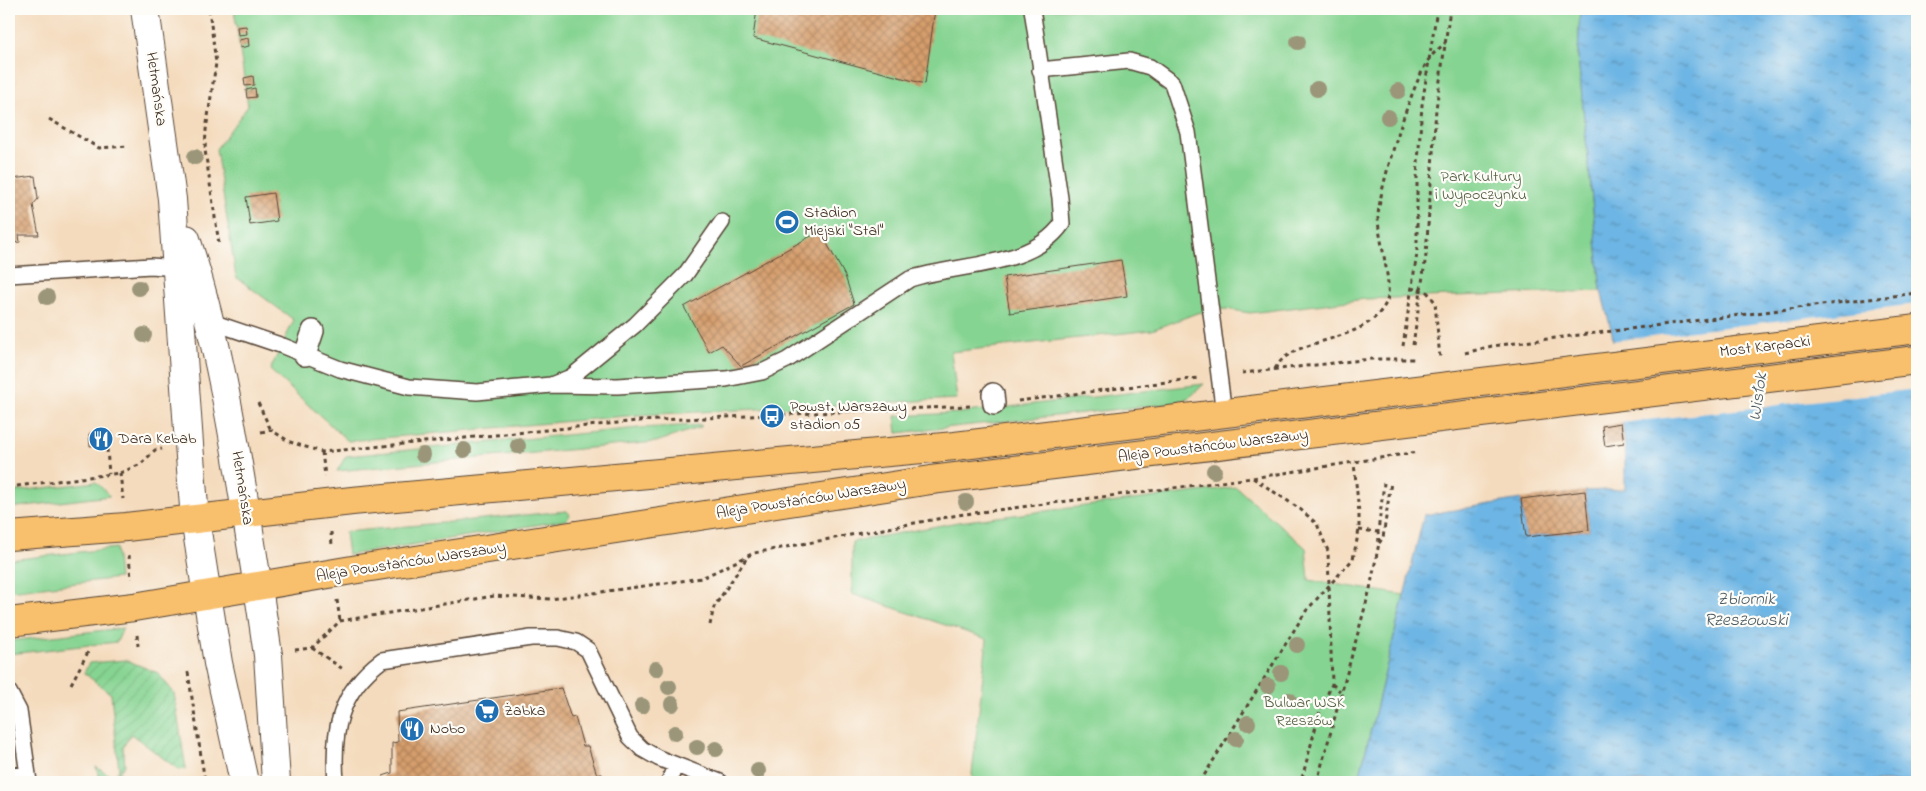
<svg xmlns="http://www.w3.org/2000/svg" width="1926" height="791" font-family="'Indie Flower',sans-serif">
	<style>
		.green { fill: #86d492; stroke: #607f58 }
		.garden { fill: url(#garden-furrows); stroke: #607f58 }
		.water { fill: url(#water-ripples); stroke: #547081 }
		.pier { fill: #f4dbbe }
		.building { fill: url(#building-cross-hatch) }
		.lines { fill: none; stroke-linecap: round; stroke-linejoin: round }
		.service-casing { stroke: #574536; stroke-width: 18 }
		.pedestrian-casing { stroke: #574536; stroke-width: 24 }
		.minor-casing { stroke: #574536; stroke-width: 30 }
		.tertiary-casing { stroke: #574536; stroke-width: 30 }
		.primary-casing { stroke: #574536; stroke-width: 30 }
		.path { stroke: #574536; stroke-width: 3; stroke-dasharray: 4 4; stroke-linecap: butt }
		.service { stroke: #fff; stroke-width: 15 }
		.pedestrian { stroke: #fff; stroke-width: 21 }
		.minor { stroke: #fff; stroke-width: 28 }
		.tertiary { stroke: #fff; stroke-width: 28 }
		.primary { stroke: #f8bf6c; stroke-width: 28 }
		.tree { fill: #9b9679 }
		.labels { text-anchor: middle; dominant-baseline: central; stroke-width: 4.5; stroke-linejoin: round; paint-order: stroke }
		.street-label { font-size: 16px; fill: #3b2a1e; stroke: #fdfcf7 }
		.park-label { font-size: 16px; fill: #525d41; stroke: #fdfcf7 }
		.poi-label { font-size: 16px; fill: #3b2a1e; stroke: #fdfcf7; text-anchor: start }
		.water-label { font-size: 18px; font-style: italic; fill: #4c5b63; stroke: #fdfcf7 }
	</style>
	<defs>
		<pattern id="garden-furrows" width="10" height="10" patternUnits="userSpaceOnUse" patternTransform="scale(1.25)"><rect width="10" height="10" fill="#86d492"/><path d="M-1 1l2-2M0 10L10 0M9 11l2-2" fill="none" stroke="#75b67d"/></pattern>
		<pattern id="water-ripples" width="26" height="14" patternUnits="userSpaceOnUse" patternTransform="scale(1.25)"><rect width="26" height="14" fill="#6db5e4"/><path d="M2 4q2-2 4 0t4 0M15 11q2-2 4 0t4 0" fill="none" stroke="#5b93b8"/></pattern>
		<pattern id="building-cross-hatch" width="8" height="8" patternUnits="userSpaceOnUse" patternTransform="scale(1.25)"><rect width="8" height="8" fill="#d69e6d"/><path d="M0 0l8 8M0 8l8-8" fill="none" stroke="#af8159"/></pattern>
	</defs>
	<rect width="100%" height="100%" fill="#fdfcf7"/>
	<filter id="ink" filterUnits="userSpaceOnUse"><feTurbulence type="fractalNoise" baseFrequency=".02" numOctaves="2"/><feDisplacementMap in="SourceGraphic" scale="10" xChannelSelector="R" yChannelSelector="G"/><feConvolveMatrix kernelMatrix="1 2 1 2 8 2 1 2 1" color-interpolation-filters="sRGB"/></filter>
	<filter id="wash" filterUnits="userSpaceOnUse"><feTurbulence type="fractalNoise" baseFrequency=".0096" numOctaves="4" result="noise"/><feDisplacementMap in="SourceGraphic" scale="20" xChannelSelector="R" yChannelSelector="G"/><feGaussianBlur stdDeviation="1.12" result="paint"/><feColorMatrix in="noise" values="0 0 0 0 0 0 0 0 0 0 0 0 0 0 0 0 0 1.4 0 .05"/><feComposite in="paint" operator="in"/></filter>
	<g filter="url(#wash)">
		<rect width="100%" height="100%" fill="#f4dbbe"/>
		<path class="green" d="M234,9H1580L1578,57L1601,291L1365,299L1250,313L1226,309L1197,313L1152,330L951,352L957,399L638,415L348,441L270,370L294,320L236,277L216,149L248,106Z
			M1204,384L1190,397L1176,403L897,433L895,416L958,413Z
			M701,425V427L656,442L337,471L346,456L639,428Z
			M96,482L110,496L9,508V492Z
			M1236,487L1306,548L1309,580L1404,595L1358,782H974L972,774L987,639L852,594V542L958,522Z
			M567,511L570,515L567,520L348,555L345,532Z
			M116,548L119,578L9,591V560Z
			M123,628L117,642L9,654V641Z"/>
		<path class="garden" d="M126,660L158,673L174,693L186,769L179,770L131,734L123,747L125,765L119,772L132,782H101L96,767L113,777L119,770L111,694L84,673L89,663Z"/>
		<path class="water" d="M1580,9H1917V782H1358L1424,515L1521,499L1526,537L1589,530L1585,491L1625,489V445L1612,333L1601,291L1578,57Z"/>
		<path class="pier" d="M1917,304V389L1621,423L1620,420L1611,341Z"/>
		<g id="blocks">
			<path class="building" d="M757,9H935L925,84L753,38Z
				M246,26L247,34L238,35L237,27Z
				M248,38L249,46L240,48L239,40Z
				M253,76L254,85L245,86L244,78Z
				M255,88L256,97L247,98L246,90Z
				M9,169L12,179L35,176L38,199L33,205L39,235H19L20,242L12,243L9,247Z
				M273,193L277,221L250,225L246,197Z
				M820,231L845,276L854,304L741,366L722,345L709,352L684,307Z
				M1121,260L1127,296L1010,313L1004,277Z
				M1621,423L1624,443L1605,446L1602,426Z
				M111,432L112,444L90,446L89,434Z
				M1585,491L1589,530L1526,537L1521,499Z
				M561,688L571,718L575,717L583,746H588L597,775L602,774L605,782H383V776L392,773V743L398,742L397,712Z"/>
		</g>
	</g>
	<g filter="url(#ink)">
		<use href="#blocks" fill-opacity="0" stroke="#574536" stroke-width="1"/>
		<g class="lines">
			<defs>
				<path id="service" d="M1040,70L1129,61L1150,67L1172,83L1188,132L1224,414
					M9,275L151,266L177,268
					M206,320L283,346L340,369L409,387L477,392L551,385L571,377L635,325L685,275L722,222
					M551,385L617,386L726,379L762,372L787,360L910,279C959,263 1031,268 1062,224L1060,198L1032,9
					M9,692L19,711L29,782
					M9,776L28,774
					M336,782C332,731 339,692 382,660L531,638H558L576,642L588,650L630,737L642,749L658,758L720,782
					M669,782L675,765"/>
				<path id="pedestrian" d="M305,355L313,331
					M993,394L994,404"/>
				<path id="minor" d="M258,587L268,655L276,782
					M207,595L218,663L244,782"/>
				<path id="tertiary" d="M145,9L172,199L189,444L195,519L207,595
					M186,239C223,352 239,470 258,587"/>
				<path id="primary" d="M9,536L126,527L352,501L955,446L1917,329
					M9,622L134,607L358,569L931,480L1917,360"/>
			</defs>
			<use href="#service" class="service-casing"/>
			<use href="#pedestrian" class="pedestrian-casing"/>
			<use href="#minor" class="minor-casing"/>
			<use href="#tertiary" class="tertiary-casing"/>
			<use href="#primary" class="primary-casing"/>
			<path class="path" d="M209,9L216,63L206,130L205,150L219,244
				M49,119L99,148L129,146
				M1411,288L1427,292L1435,302L1440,359
				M1413,345L1426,255L1436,109L1450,9
				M1403,346L1417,253V177L1422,105L1437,9
				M1465,353L1492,346L1917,293
				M1275,369C1292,335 1364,346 1386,303C1394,287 1378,238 1378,217C1379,187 1412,83 1429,59C1433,53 1440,48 1445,43
				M1242,373L1371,359H1415
				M1018,401L1198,378
				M258,403L271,430
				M261,432L271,430L290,442L322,452L638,421L970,406
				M107,449L109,474
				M322,452L325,476
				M120,473L123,499
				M1253,478L1300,509L1317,524L1328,551L1332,684L1320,711L1301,782
				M9,487L120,473L141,464L155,450L162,449
				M1359,530L1378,532
				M331,532L332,546
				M1379,543L1383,538L1391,482
				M129,555L131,579
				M337,600L340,621
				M710,625L714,607L748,556
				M137,635L138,646
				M312,648L343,669
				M295,650L312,648L340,621L494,596L550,599L702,578L754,553L958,515L1252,478L1418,452
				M188,672L205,782
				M71,684L88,652
				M1332,684L1340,691
				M1200,782L1306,611L1353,559L1359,530V513L1354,463
				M1317,782L1370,589L1379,543L1378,532L1384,483"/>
			<use href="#service" class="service"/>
			<use href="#pedestrian" class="pedestrian"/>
			<use href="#minor" class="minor"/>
			<use href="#tertiary" class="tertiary"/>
			<use href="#primary" class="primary"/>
		</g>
		<g class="tree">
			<circle cx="1298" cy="42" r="8"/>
			<circle cx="1317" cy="89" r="8"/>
			<circle cx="1398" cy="91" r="8"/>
			<circle cx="1388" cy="117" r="8"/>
			<circle cx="195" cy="157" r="8"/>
			<circle cx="139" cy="288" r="8"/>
			<circle cx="47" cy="297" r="8"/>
			<circle cx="144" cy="335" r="8"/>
			<circle cx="518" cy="446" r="8"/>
			<circle cx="464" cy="450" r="8"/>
			<circle cx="423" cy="455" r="8"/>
			<circle cx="1214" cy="471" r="8"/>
			<circle cx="966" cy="502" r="8"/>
			<circle cx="1297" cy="645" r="8"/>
			<circle cx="656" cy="669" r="8"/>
			<circle cx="1281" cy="673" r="8"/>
			<circle cx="1268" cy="686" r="8"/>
			<circle cx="669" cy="687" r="8"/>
			<circle cx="1289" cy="700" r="8"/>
			<circle cx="672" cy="704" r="8"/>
			<circle cx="642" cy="706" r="8"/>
			<circle cx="1248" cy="723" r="8"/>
			<circle cx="675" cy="733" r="8"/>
			<circle cx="1236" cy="739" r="8"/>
			<circle cx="697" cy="747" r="8"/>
			<circle cx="716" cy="749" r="8"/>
			<circle cx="758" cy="771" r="8"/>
		</g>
	</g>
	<defs>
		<symbol id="stadium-disc" viewBox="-11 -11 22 22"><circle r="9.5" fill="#1f6fb2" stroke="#fdfcf7"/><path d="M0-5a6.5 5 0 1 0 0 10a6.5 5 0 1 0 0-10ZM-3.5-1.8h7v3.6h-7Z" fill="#fff"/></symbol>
		<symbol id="bus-disc" viewBox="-11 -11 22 22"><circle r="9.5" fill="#1f6fb2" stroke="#fdfcf7"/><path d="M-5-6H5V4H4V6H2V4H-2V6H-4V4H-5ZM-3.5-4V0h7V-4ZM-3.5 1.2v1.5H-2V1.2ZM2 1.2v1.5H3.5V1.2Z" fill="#fff"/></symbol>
		<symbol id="restaurant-disc" viewBox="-11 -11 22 22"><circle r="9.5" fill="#1f6fb2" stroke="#fdfcf7"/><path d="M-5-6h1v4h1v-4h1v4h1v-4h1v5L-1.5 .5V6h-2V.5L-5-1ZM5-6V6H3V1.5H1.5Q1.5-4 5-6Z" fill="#fff"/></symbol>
		<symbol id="supermarket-disc" viewBox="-11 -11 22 22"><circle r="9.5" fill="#1f6fb2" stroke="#fdfcf7"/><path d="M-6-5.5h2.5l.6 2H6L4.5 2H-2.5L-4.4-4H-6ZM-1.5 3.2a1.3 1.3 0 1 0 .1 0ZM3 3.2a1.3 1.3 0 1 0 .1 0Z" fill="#fff"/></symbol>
	</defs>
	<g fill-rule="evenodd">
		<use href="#stadium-disc" x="773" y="208" width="28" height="28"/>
		<use href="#bus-disc" x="758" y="402" width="28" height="28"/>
		<use href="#restaurant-disc" x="87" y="425" width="28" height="28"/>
		<use href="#supermarket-disc" x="473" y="697" width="28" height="28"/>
		<use href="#restaurant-disc" x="398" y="715" width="28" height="28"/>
	</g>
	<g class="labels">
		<g class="street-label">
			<text transform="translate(156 89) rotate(82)">Hetmańska</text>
			<text transform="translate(1765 347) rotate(-7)">Most Karpacki</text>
			<text transform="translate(1213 446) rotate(-7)">Aleja Powstańców Warszawy</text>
			<text transform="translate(242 488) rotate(81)">Hetmańska</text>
			<text transform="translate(811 499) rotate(-9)">Aleja Powstańców Warszawy</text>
			<text transform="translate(411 562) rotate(-9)">Aleja Powstańców Warszawy</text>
		</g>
		<g class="park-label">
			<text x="1481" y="177">Park Kultury<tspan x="1481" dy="18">i Wypoczynku</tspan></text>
			<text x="1304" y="703">Bulwar WSK<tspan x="1304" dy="18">Rzeszów</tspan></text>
		</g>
		<g class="poi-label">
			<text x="804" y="213">Stadion<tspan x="804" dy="18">Miejski "Stal"</tspan></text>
			<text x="790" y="407">Powst. Warszawy<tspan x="790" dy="18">stadion 05</tspan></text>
			<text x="118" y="439">Dara Kebab</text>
			<text x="504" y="711">Żabka</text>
			<text x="430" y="729">Nobo</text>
		</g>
		<g class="water-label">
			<text transform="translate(1759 397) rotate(-82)">Wisłok</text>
			<text x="1746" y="600">Zbiornik<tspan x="1746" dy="21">Rzeszowski</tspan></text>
		</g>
	</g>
	<rect width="1926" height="791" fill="none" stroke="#fdfcf7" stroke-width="30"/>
</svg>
